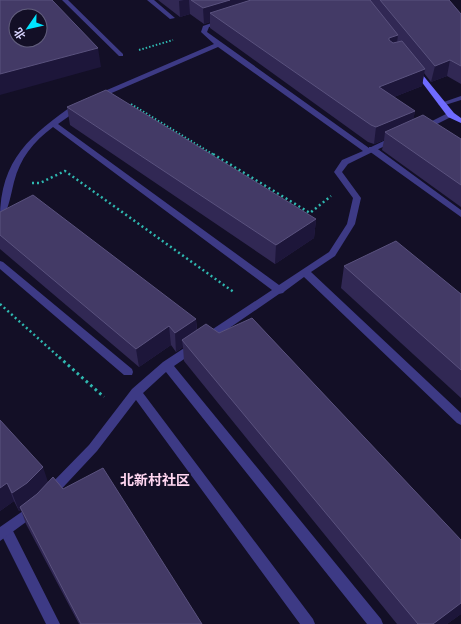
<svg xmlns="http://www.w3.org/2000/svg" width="461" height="624" font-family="Mulish,'Noto Sans SC',sans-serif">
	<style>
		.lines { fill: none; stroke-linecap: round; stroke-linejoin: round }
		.path-far2 { stroke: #2fb8b0; stroke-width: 2; stroke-dasharray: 1.5 2; stroke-linecap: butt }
		.path-far1 { stroke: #2fb8b0; stroke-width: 2.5; stroke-dasharray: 2 3; stroke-linecap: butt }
		.path { stroke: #2fb8b0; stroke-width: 3; stroke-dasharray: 2.5 3.5; stroke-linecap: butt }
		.lane { fill: #3d3a85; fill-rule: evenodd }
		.street { fill: #3d3a85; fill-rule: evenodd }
		.secondary { fill: #6f6bff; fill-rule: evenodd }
		.wall { fill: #312854 }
		.shaded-wall { fill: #1d163a }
		.building { fill: #433a66; stroke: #5a527e; fill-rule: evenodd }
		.labels { text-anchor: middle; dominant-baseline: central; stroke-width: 3.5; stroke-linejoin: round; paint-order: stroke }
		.near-quarter-label { font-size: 14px; font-weight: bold; fill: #ffd6f0; stroke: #130f26 }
	</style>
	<rect width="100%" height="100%" fill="#130f26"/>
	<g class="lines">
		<path class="path-far2" d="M139,50L173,40
			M131,104L214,155"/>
		<path class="path-far1" d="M213,154L310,213L331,196
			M32,183H40L65,171L235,293
			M0,304L60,358"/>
		<path class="path" d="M59,357L104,397"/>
		<path class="lane" d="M461,96V100L442,106L438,104Z
			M369,147H375L461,210V217L369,151Z
			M6,525L11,527L60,624H46L0,532L1,527Z"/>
		<path class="street" d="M62,0H68L123,54V56H119Z
			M147,0H154L175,18L170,19Z
			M223,19L226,21L225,22L209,27L207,32L369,148L392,137H395L399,139L348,164L342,172L361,198L355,224L335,256L311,272L461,413V425L457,423L304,277L285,291L283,293L279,294L174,366L381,619L383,624H367L166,372L143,393L313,619L315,624H300L136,400L97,451L54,497L50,498L46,497L44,493L46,489L89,445L132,389L163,362L272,290L53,127C33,142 20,158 14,182C11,194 9,207 3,218L0,219C0,159 31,135 76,103H82V107L58,124L279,285L329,252L347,224L353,198L334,172L342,160L363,151L218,47L100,98L93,96L214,44L201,32L203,26Z
			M448,113H451L455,115L427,129H424L420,127Z
			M0,261L3,262L132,369L133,372L132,375H124L0,269Z
			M33,504L37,506L39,510L37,514L0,541V527Z"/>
		<path class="secondary" d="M415,67L417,68L454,113L461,118V123L448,117L412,69Z"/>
	</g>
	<path class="wall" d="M158,0H449L461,14V84L447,76L431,82L424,73L422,86L394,97L415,111L413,119L461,139V207L382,150L384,140L374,144L368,142L210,28V22L204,24L190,14L180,17Z
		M67,107L316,219L314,238L275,264L70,125Z
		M0,212L196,319L197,330L461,614L447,624H397L184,361L183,347L176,352L171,345L139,367L0,249Z
		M344,266L461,294V398L341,288Z
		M0,420L48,482L63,489L202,624H79L26,524L21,510L19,511L14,501L0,511Z"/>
	<path class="shaded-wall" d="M184,0H189L190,14L180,17L179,1Z
		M230,0H279L210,13V22L204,24L203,8Z
		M398,35L396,51L387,54L389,38Z
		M98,48L101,67L0,95V74Z
		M450,60L447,76L431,82L435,66Z
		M425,69L422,86L376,104L379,87Z
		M415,111L412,127L385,132L384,140L374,144L376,127Z
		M316,219L314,238L275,264L276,245Z
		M196,319L197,338L182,340L183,347L176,352L175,333Z
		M169,326L171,345L139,367L136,349Z
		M43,467L49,485L20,507L21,510L19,511L12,493Z
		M7,483L14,501L0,511V488Z
		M461,603V614L447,624H433Z"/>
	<path class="building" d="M0,0H52L98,48L0,74ZM16,16H40V40H16Z
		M191,0H230L203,8Z
		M251,0H370L398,35L389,38V40L393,43L402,41L425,69L379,87L415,111L376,127L371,125L210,13Z
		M380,0H449L461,14V66L450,60L435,66Z
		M106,90L316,219L276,245L67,107Z
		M423,115L461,139V185L385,132Z
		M33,195L196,319L175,333L169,326L136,349L0,235V212Z
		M396,241L461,294V370L344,266Z
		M252,318L461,540V603L433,624H418L182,340L206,324L219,333Z
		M0,420L43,467L27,483L12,493L7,483L0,488Z
		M103,468L202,624H81L20,507L37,494L53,477L63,489Z"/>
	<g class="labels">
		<g class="near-quarter-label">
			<text x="155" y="480">北新村社区</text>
		</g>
	</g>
	<g transform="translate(28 28) rotate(236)"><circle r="19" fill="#130f26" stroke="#625e7d"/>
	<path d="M0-3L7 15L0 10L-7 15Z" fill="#00e5ff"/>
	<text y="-6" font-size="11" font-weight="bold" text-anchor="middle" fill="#d9d4ff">北</text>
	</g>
</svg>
